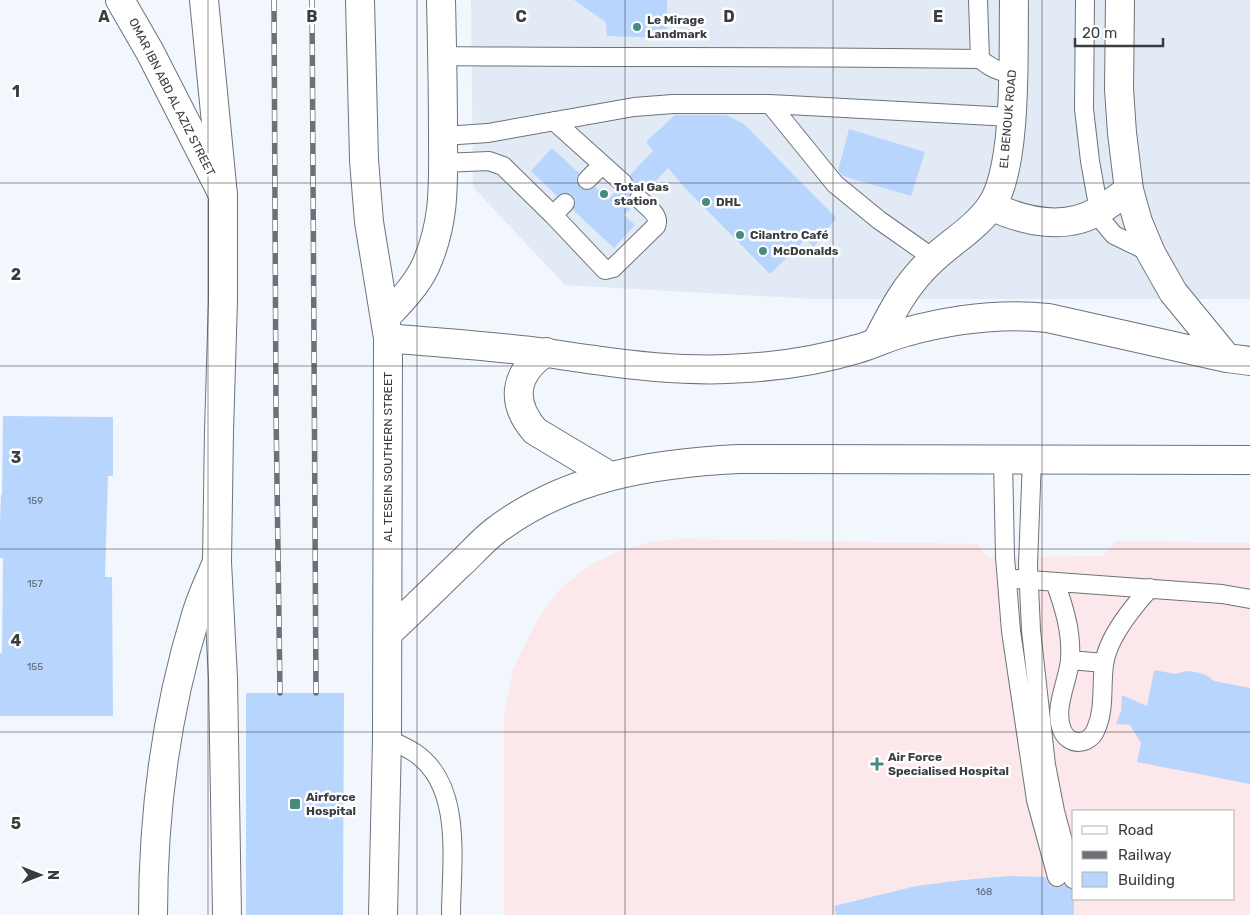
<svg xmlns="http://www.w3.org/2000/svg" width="1250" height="915" font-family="Rubik,sans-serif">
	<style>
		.built { fill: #e1eaf5 }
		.medical { fill: #fce7eb; fill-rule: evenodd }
		.building { fill: #b8d5fe }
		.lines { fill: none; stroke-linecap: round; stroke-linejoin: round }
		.lane-casing { stroke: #6d737b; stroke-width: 20 }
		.secondary-casing { stroke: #6d737b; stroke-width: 30 }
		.highway-casing { stroke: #6d737b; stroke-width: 30 }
		.lane { stroke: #fff; stroke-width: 18 }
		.secondary { stroke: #fff; stroke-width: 28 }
		.highway { stroke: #fff; stroke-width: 28 }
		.rail-casing { stroke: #6d7175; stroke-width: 5.5 }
		.rail { stroke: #fff; stroke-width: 4; stroke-dasharray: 11; stroke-linecap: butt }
		.grid { fill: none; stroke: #3a3d40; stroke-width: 1; stroke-opacity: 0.55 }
		.poi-dot { fill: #478b7e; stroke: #fff; stroke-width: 2 }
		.labels { text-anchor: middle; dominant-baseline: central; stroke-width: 5; stroke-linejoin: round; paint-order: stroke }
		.number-label { font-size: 10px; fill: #5a6370 }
		.poi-label { font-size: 12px; font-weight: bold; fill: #3a3d40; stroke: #fff; text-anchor: start }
		.street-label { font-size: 12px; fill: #3a3d40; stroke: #fff }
		.grid-label { font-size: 16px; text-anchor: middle; font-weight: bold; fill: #3a3d40; stroke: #fff; stroke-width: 5; stroke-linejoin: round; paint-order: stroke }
	</style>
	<rect width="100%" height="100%" fill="#f2f7fe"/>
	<path class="built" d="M471,0H1250V299H814L565,285L473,187Z"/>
	<path class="medical" d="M681,539L978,544L987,557H1028L1103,556L1115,541L1250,543V915H504V717L513,669L536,623L558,591L588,566L612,554L649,542ZM1074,811H1234V899H1074Z"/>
	<path class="building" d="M574,0H667V38L607,36L606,22Z
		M675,115H726L744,124L836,218L814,247L806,239L770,274L685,188L668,168L646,191L636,189L631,192L629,202L632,207L624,215L635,225L614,248L573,210L575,201L572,195L563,193L557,196L531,171L552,148L579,173L577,182L580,188L589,190L595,187L608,200L616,191L621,193H627L631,190L633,185L630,175L653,151L646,142Z
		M849,129L925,152L911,196L843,176L838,171Z
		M3,416L113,417V476H108L105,577H112L113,716H0V653H2L3,558H0V522L1,495H2Z
		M1154,670L1175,674L1186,671L1196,672L1206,675L1214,681L1250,688V784L1137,762L1141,743L1130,725L1116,724L1121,711L1122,695L1147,706Z
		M246,693H344L343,915H246Z
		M1009,876L1046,877L1049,884L1054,887H1059L1064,885L1070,889H1074V915H836L834,906L916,886L963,880Z"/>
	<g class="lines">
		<defs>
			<path id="lane" d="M978,0L980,59C991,68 999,72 1013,73
				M1085,0L1084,109L1090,161L1099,211L1103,222L1114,235L1151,253
				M442,56C621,58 801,56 980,59
				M770,104L835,184L879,220L933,258
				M554,121L623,183
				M443,136L488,133L634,107L673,104H770L1011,117
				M443,163L489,161L503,166L553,215L605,270L613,268L656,226C661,215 646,206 639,199
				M587,180L602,165
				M553,215L565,203
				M1003,459L1005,557L1011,631L1036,800L1057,877
				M1032,459L1028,565L1031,630L1046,765L1055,811L1073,879
				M1016,579L1222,594L1250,599
				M1055,582C1064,607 1072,632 1070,660C1068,682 1053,708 1062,730C1069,747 1090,745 1096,729C1105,709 1101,687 1104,665C1107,638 1132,608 1150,588
				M1070,660L1104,663
				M387,739C397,743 406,747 415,753C464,786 451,864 451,915"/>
			<path id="secondary" d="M120,0L150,52L223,195
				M1120,0L1119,89L1122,133L1129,190L1138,222L1151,253L1173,292L1227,358
				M991,206C1025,222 1066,231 1100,210C1110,204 1119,197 1129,190
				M386,317C400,302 416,286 425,267C446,221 443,182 443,133C443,89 442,44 441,0
				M388,338C441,343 494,346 546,353C562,355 578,358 595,360C643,367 696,372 745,368C783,366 820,360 857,349C873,345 889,336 906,332C954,319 999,313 1048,318L1227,358L1250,361
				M877,341C893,310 906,284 932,260C951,242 976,228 991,206C1018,168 1013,49 1014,0
				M546,352C514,373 510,402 535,431L610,476
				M388,633C412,611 435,588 459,565C471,554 482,541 495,531C566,477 653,463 739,459L1250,460
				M153,915C153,813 166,712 196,615C201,597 210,579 217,562"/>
			<path id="highway" d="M204,0L223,195V300L219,431L217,562L223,679L227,915
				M360,0L364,160L369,222L388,338L387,739L383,915"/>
		</defs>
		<use href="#lane" class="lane-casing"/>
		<use href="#secondary" class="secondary-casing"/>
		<use href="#highway" class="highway-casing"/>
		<use href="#lane" class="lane"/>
		<use href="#secondary" class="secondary"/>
		<use href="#highway" class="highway"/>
		<defs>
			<path id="rail" d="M274,0L276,411L280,693
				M312,0L316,693"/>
		</defs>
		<use href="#rail" class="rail-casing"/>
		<use href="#rail" class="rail"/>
	</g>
	<path class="grid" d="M208,0V915M417,0V915M625,0V915M833,0V915M1042,0V915M0,183H1250M0,366H1250M0,549H1250M0,732H1250"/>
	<g class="poi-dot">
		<circle cx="637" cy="27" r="5"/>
		<circle cx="604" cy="194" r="5"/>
		<circle cx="706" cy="202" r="5"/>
		<circle cx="740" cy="235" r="5"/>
		<circle cx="763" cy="251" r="5"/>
		<path d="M874.5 756.5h5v5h5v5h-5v5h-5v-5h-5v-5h5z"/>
		<rect x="289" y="798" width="12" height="12" rx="2.5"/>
	</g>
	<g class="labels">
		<g class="number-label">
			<text x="35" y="501">159</text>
			<text x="35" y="584">157</text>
			<text x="35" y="667">155</text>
			<text x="984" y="892">168</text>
		</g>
		<g class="poi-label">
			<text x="647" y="20">Le Mirage<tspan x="647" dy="14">Landmark</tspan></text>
			<text x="614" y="187">Total Gas<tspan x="614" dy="14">station</tspan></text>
			<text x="716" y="202">DHL</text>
			<text x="750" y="235">Cilantro Café</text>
			<text x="773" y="251">McDonalds</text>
			<text x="888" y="757">Air Force<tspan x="888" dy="14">Specialised Hospital</tspan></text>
			<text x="306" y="797">Airforce<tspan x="306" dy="14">Hospital</tspan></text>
		</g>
		<g class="street-label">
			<text transform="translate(172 97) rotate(63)">OMAR IBN ABD AL AZIZ STREET</text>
			<text transform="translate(1008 119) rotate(-85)">EL BENOUK ROAD</text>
			<text transform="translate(388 457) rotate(-90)">AL TESEIN SOUTHERN STREET</text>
		</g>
	</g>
	<g class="grid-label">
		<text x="104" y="22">A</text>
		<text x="312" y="22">B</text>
		<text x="521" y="22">C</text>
		<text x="729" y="22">D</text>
		<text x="938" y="22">E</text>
		<text x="16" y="97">1</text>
		<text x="16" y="280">2</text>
		<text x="16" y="463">3</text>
		<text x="16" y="646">4</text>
		<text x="16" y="829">5</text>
	</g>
	<rect x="1072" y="810" width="162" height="90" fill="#ffffff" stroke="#b0b1b3"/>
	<rect x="1082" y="826" width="25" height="8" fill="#ffffff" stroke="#b0b1b3"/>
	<text x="1118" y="835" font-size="15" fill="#3a3d40">Road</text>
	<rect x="1082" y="851" width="25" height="8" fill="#6d7175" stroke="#b0b1b3"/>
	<text x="1118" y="860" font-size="15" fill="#3a3d40">Railway</text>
	<rect x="1082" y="872" width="25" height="15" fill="#b8d5fe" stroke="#b0b1b3"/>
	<text x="1118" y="885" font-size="15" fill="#3a3d40">Building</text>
	<g transform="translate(40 875) rotate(90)" stroke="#ffffff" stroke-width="4" paint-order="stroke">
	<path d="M0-4L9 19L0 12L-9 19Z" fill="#3a3d40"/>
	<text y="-8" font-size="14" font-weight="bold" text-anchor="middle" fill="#3a3d40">N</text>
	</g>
	<path d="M1075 38v8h88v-8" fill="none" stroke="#3a3d40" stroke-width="2.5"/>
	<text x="1082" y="38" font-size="15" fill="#3a3d40" stroke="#ffffff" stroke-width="4" paint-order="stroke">20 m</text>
</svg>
